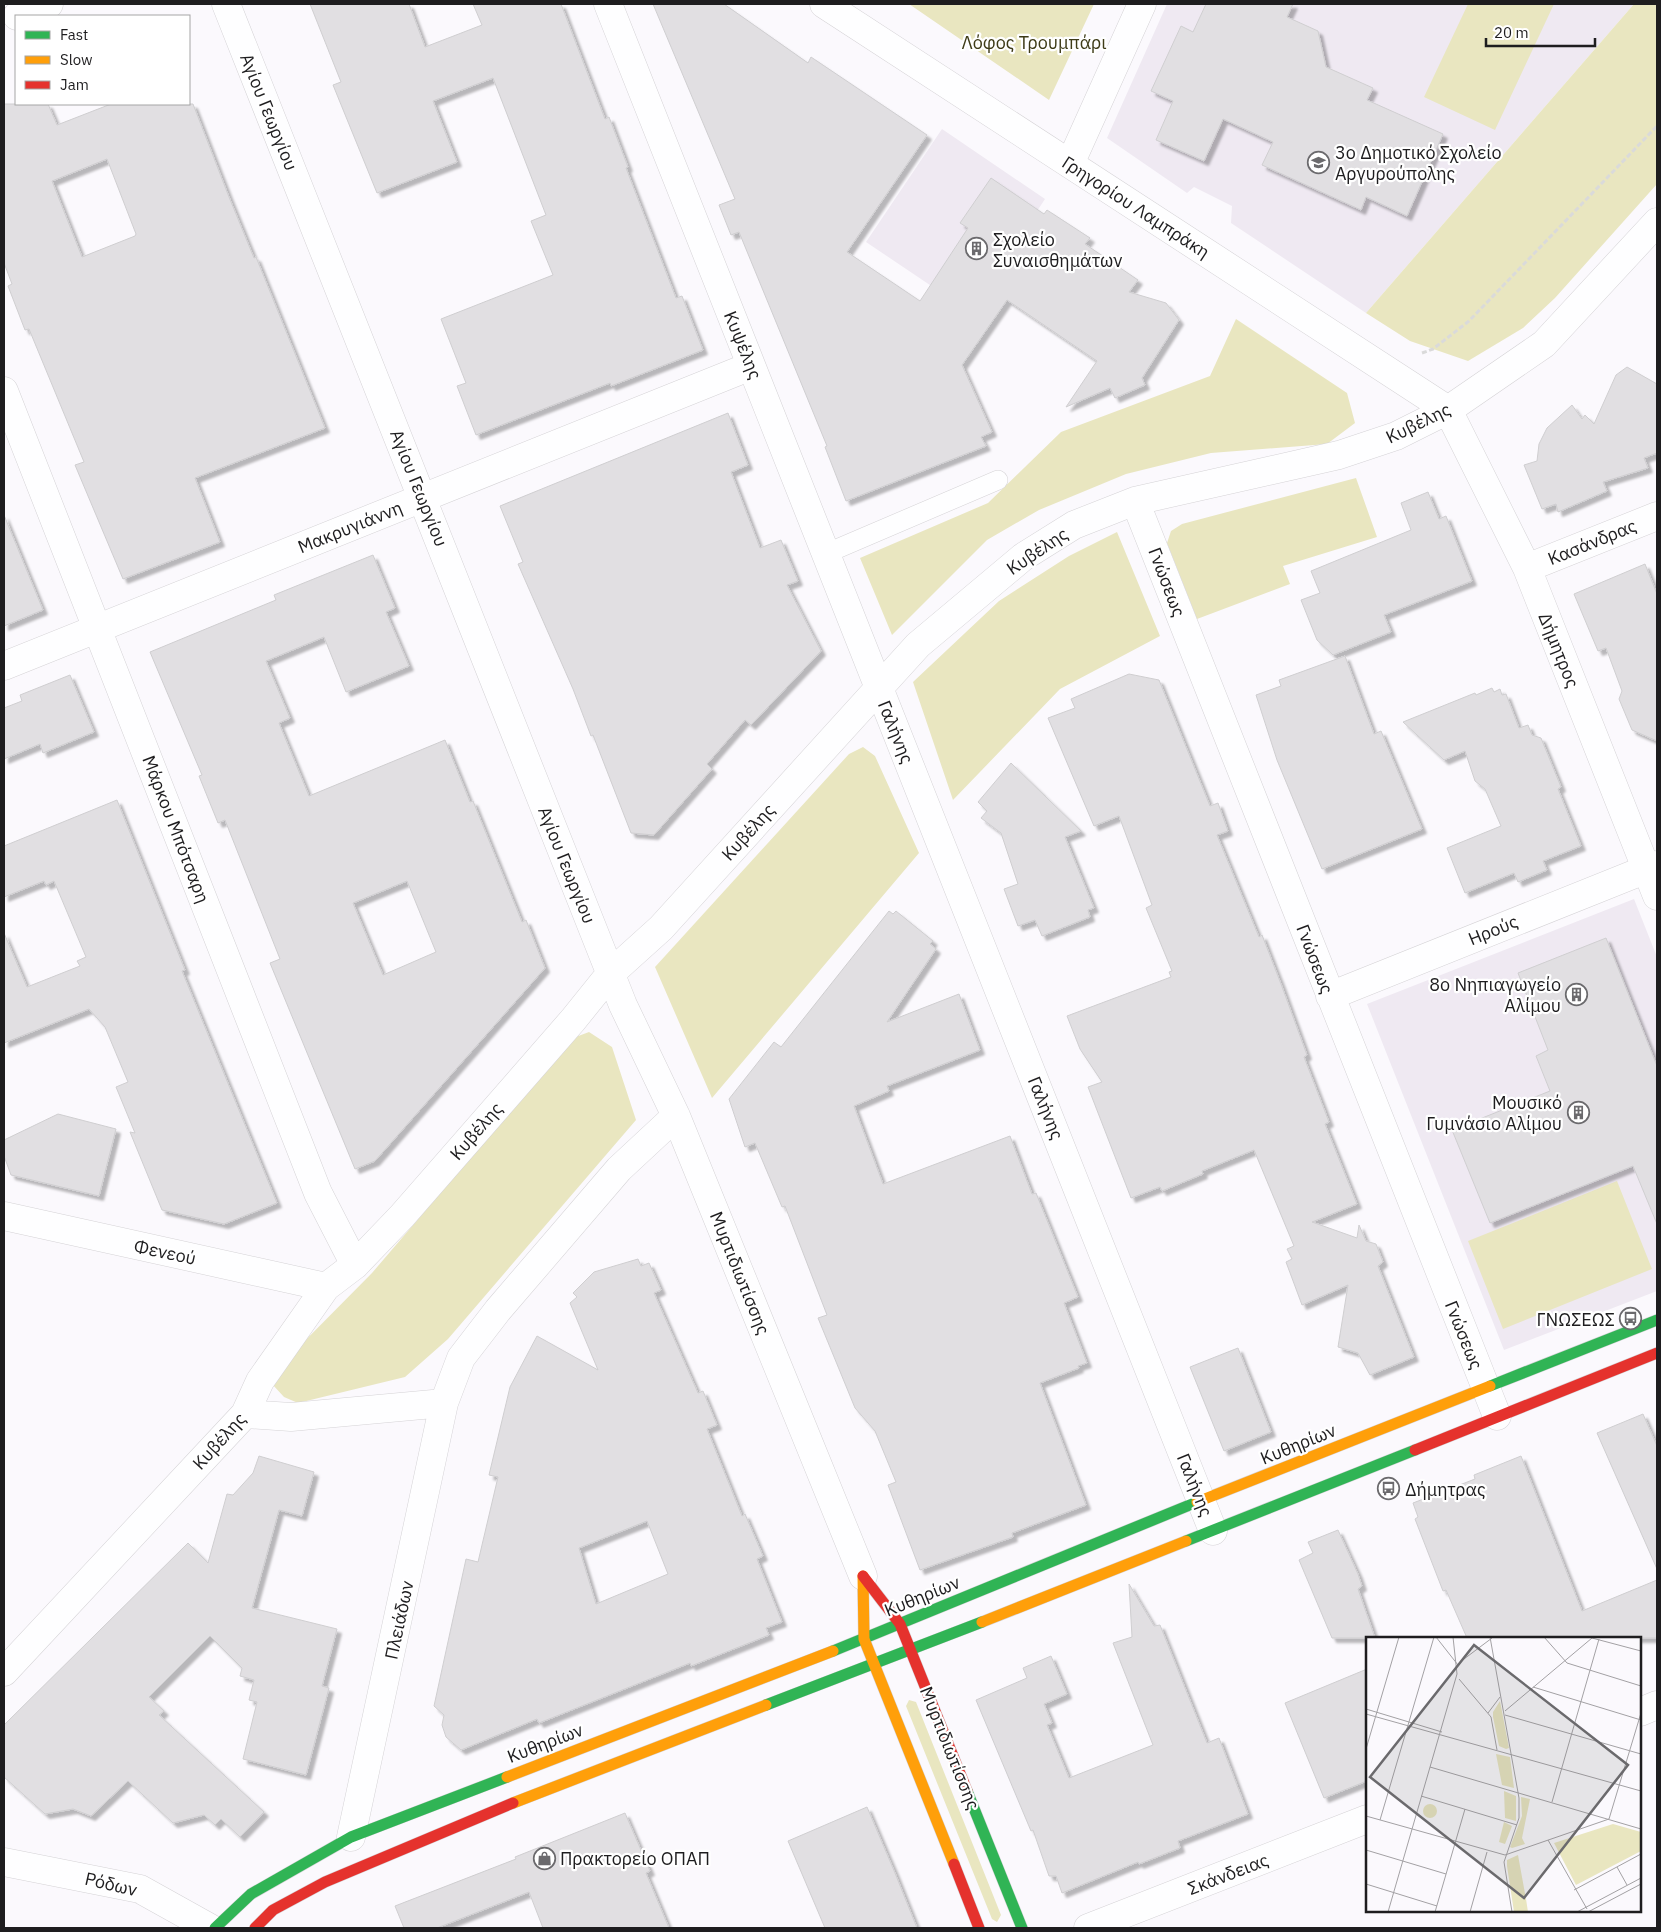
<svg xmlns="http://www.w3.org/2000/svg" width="1661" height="1932" font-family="'IBM Plex Sans',sans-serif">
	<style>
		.built { fill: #efe9f2 }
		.green { fill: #e9e6c0 }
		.building { fill: #e1dfe2; stroke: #cfced0; fill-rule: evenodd; filter: url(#shadow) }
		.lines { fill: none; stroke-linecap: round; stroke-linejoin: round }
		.lane-casing { stroke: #d5d3d6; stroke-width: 20 }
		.street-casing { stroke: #d5d3d6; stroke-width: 29 }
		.fast-casing { stroke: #d5d3d6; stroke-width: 12 }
		.slow-casing { stroke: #d5d3d6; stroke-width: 12 }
		.jam-casing { stroke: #d5d3d6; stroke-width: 12 }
		.path { stroke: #dadada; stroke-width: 3; stroke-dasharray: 5 2.5; stroke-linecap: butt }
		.lane { stroke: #fefeff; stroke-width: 19 }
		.street { stroke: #fefeff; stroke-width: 28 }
		.fast { stroke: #30b455; stroke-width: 11 }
		.slow { stroke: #ff9f0a; stroke-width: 11 }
		.jam { stroke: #e5322d; stroke-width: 11 }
		.labels { text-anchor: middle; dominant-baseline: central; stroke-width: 4.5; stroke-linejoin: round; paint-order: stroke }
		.park-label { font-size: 18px; fill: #3e3b17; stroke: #fff }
		.street-label { font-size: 18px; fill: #1e1d1f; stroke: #fff }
		.poi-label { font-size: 18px; fill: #1e1d1f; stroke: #fff; text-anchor: start }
		.inset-road { fill: none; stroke: #a3a1a4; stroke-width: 1 }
		.view { fill: #6b6a6d; fill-opacity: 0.15; stroke: #6b6a6d; stroke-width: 2.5 }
		.inset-edge { fill: none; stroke: #1e1d1f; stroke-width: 2.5 }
	</style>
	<defs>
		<filter id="shadow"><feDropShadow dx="4.5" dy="4.5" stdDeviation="1" flood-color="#0004"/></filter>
	</defs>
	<rect width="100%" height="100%" fill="#fbf9fd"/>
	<path class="built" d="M1167,4H1634L1366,313L1231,223L1232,206L1194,187L1187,193L1107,138Z
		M942,129L1045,199L970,312L866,242Z
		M1634,899L1657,957V1291L1504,1350L1367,1004Z"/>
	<path class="green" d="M909,4H1094L1049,100Z
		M1468,4H1554L1495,130L1424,97Z
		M1634,4H1657V184L1555,298L1523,328L1468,361L1410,341L1366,313Z
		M1236,319L1347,393L1355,423L1327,444L1211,453L1126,474L1039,510L987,540L892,635L860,558L988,503L1061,432L1210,376Z
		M1356,478L1377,537L1283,566L1290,584L1197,619L1167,543L1171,531L1182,524Z
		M1117,532L1160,636L1060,689L953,800L913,682L999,601L1069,556Z
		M863,747L875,756L919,853L712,1098L655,967L849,754Z
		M589,1032L612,1047L636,1120L448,1339L405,1377L298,1403L284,1397L272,1384L276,1370L372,1273L573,1038Z
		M1617,1181L1652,1269L1503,1329L1468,1241Z
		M909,1700L916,1702L1001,1915L997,1922L992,1919L906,1706Z"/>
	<path class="building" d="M310,4H409L425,47L482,25L473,4H561L605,119L609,117L628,167L626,168L676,298L682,296L703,350L611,386L610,383L476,435L457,386L466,383L441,319L553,275L531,221L546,215L493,78L433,101L457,162L377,193L333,85L341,82Z
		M653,4H724L808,63L811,57L927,135L847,252L920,301L968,228L960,223L991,178L1044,214L1047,210L1090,238L1085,244L1138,280L1129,292L1166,303L1179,320L1142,378L1145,385L1115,398L1110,388L1066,407L1097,361L1007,300L962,365L992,432L981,437L986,446L846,501L825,447L827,446L739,232L731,235L719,205L735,199Z
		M1206,4H1293L1287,17L1318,31L1326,67L1373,88L1367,100L1443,134L1407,216L1366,197L1361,210L1262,165L1273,142L1223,119L1204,161L1156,140L1173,101L1151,91L1181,26L1193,32Z
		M4,104H48L57,125L111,104H193L229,197L254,258L256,257L325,428L195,478L220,542L123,579L75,465L84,462L29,329L25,330L8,286L12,284L4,263ZM107,159L136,234L135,236L82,257L52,181Z
		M1627,367L1657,384V453L1644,458L1648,468L1603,482L1607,491L1558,512L1556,504L1542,509L1524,465L1537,461L1539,444L1547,428L1572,405L1582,419L1585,415L1594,424L1616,375Z
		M728,413L748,465L731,472L760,548L781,540L798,581L787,585L821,651L751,725L745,720L707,764L712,769L654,835L631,833L593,735L591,736L573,689L518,564L523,562L500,506Z
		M1428,492L1439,519L1446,516L1472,581L1384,615L1391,632L1333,655L1317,640L1301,600L1320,593L1311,571L1411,530L1401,503Z
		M4,515L43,610L4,626Z
		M373,555L395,608L386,612L409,666L346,692L324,637L266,661L290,718L279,723L309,796L445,740L470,802L473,801L522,922L526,920L545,968L375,1161L355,1169L270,963L280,959L225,820L218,823L199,776L202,775L150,652L276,600L274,595ZM407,881L436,952L383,975L353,903Z
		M1645,564L1657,594V741L1632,730L1619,699L1622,691L1606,648L1598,651L1574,594Z
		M1345,656L1374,734L1381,731L1422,829L1322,869L1277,760L1256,695L1281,686L1279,680Z
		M1129,674L1159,680L1210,806L1218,803L1228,831L1217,835L1259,937L1262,935L1281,984L1307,1055L1304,1057L1329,1122L1325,1124L1357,1204L1312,1222L1357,1238L1359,1225L1366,1241L1376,1244L1383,1262L1378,1266L1414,1357L1370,1375L1358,1353L1338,1347L1348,1285L1302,1305L1286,1262L1292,1259L1287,1249L1294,1246L1254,1150L1202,1171L1203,1174L1162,1191L1160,1187L1131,1198L1088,1087L1102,1082L1080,1049L1067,1016L1171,977L1169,972L1172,971L1146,908L1152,905L1119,816L1094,826L1048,718L1075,708L1071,699Z
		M70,675L94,732L43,753L40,744L4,759V708L22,701L20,695Z
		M1492,688L1494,692L1500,689L1502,695L1506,694L1519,728L1528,725L1532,735L1541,738L1561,787L1558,789L1581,846L1543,861L1547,870L1518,882L1514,873L1465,893L1447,848L1501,826L1485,789L1475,781L1465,751L1444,760L1403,722L1475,693L1476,695Z
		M1011,763L1081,831L1065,837L1094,908L1088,910L1090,917L1042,936L1035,920L1018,926L1004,889L1018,884L1001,833L981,818L987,811L978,802Z
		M117,800L185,970L182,971L277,1203L224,1224L162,1210L130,1132L135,1133L116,1087L128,1082L105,1027L89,1009L4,1043V933L27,987L80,966L77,961L86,957L54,881L46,885L44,881L4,897V846Z
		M889,911L893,914L896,911L933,941L930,944L936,949L887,1022L959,994L980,1050L887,1086L889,1091L854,1106L883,1184L1010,1136L1032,1194L1036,1193L1078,1297L1064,1303L1087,1363L1078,1366L1079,1368L1040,1383L1086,1505L1012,1533L1013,1537L920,1570L888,1485L896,1482L875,1431L855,1408L832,1352L818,1318L827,1315L785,1206L782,1207L755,1143L745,1147L729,1099L774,1042L781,1047Z
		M1606,938L1657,1066V1224L1633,1166L1490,1223L1452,1130L1550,1091L1536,1056L1548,1050L1518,973Z
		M58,1114L116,1129L99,1196L11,1175L4,1156V1140Z
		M638,1259L641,1266L649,1263L661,1290L654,1293L698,1393L703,1391L717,1425L707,1429L742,1516L745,1514L763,1556L757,1559L782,1622L766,1628L769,1635L691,1666L690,1663L539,1723L537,1719L461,1750L446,1737L442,1725L444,1715L434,1706L466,1559L478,1562L498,1477L489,1475L510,1387L537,1336L598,1370L570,1303L577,1297L573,1293L594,1272ZM647,1521L668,1574L596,1604L579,1548Z
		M1238,1348L1271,1432L1224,1451L1190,1367Z
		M1643,1414L1657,1446V1569L1597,1433Z
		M259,1456L314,1472L302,1516L279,1510L252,1608L337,1629L322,1686L329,1688L306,1775L243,1759L257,1702L249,1700L254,1680L240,1676L242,1668L210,1636L149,1697L164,1711L159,1715L264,1812L240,1837L221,1819L215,1825L204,1815L173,1823L128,1781L91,1816L73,1809L45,1814L4,1777V1725L188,1543L208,1563L227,1494L233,1495L253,1473Z
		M1521,1456L1582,1611L1657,1580V1638H1467L1446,1590L1443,1591L1415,1519L1418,1517L1413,1503L1475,1479L1474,1475Z
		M1338,1530L1358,1574L1362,1586L1358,1589L1375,1638H1332L1299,1560L1313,1553L1308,1542Z
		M1129,1584L1154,1626L1160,1625L1207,1743L1219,1738L1248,1814L1178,1841L1180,1848L1139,1864L1138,1862L1062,1893L1056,1876H1049L1033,1830L1031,1831L976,1700L1027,1678L1023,1668L1051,1656L1067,1694L1044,1704L1052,1723L1047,1725L1069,1778L1153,1745L1113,1643L1132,1637Z
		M1367,1669V1781L1324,1798L1285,1703Z
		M867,1807L895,1873L917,1928H825L788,1841Z
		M625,1813L650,1871L646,1873L669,1928H543L529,1892L437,1928H404L395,1906L516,1859L515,1857Z"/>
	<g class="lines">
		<defs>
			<path id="lane" d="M825,554L998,480"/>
			<path id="street" d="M226,4L623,1005L676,1116L863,1576
				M608,4L1213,1531
				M824,4L1448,410L1527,568L1657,896
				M17,16L49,4
				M1070,164L1142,4
				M4,391L318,1193L355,1265
				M1135,501L1497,1416
				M1527,568L1657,516
				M4,666L751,366
				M1330,996L1657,865
				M4,1216L326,1287
				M245,1414L291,1417L444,1403
				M4,1672L245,1414L260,1381L326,1287L355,1265L402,1216L573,1020L610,974L661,928L918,645L1023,557L1074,525L1135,501L1339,455L1396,436L1448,410L1544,344L1657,222
				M1640,1712L1657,1705
				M351,1837L444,1403L461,1358L498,1310L619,1169L676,1116
				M4,1862L140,1889L210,1928
				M1088,1928L1367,1819"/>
			<path id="fast" d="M1490,1386L1657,1320
				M1186,1541L1415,1450
				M833,1651L1197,1502
				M766,1705L982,1622
				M967,1791L1022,1928
				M215,1928L251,1894L351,1837L507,1777"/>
			<path id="slow" d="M1197,1502L1490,1386
				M863,1576L864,1639L954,1864
				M982,1622L1186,1541
				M507,1777L833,1651
				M513,1803L766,1705"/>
			<path id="jam" d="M1415,1450L1657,1353
				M863,1576L900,1624L967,1791
				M954,1864L979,1928
				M255,1928L273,1910L325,1882L513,1803"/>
		</defs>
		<use href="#lane" class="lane-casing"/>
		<use href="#street" class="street-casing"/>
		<use href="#fast" class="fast-casing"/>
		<use href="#slow" class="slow-casing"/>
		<use href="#jam" class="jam-casing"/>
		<path class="path" d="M1422,353L1433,349L1469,321L1657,126"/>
		<use href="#lane" class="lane"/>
		<use href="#street" class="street"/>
		<use href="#fast" class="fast"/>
		<use href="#slow" class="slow"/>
		<use href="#jam" class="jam"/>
	</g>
	<defs>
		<symbol id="school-ring" viewBox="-11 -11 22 22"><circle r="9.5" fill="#fff" stroke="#6b6a6d" stroke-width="1.5"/><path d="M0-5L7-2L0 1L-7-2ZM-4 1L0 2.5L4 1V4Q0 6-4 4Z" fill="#6b6a6d"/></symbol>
		<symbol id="building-ring" viewBox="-11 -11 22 22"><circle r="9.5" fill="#fff" stroke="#6b6a6d" stroke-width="1.5"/><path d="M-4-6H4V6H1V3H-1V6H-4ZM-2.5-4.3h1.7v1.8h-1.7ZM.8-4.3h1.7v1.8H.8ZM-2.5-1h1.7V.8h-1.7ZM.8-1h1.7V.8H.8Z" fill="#6b6a6d"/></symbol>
		<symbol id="bus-ring" viewBox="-11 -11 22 22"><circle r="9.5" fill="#fff" stroke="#6b6a6d" stroke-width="1.5"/><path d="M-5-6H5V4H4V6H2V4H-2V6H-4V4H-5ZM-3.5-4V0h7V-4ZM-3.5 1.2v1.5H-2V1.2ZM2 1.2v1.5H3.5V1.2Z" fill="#6b6a6d"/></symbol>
		<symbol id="shop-ring" viewBox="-11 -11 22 22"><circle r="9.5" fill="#fff" stroke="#6b6a6d" stroke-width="1.5"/><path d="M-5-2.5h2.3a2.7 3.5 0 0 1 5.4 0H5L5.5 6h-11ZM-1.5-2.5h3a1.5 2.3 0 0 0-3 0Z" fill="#6b6a6d"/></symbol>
	</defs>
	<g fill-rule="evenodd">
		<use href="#school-ring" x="1306" y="150" width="25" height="25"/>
		<use href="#building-ring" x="964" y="236" width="25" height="25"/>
		<use href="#building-ring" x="1564" y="982" width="25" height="25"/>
		<use href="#building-ring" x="1566" y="1100" width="25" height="25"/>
		<use href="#bus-ring" x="1618" y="1306" width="25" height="25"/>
		<use href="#bus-ring" x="1376" y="1476" width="25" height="25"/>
		<use href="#shop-ring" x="532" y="1846" width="25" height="25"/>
	</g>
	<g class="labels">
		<g class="park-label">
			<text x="1034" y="42">Λόφος Τρουμπάρι</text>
		</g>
		<g class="street-label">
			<text transform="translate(269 112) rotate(68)">Αγίου Γεωργίου</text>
			<text transform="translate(1136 207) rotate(33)">Γρηγορίου Λαμπράκη</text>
			<text transform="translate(743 345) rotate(68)">Κυψέλης</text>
			<text transform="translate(1418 423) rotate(-26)">Κυβέλης</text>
			<text transform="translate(419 488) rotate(68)">Αγίου Γεωργίου</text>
			<text transform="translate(350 527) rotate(-22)">Μακρυγιάννη</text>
			<text transform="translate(1592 542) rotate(-22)">Κασάνδρας</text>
			<text transform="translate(1037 551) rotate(-34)">Κυβέλης</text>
			<text transform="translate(1167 582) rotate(69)">Γνώσεως</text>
			<text transform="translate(1559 650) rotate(68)">Δήμητρος</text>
			<text transform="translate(896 732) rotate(68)">Γαλήνης</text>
			<text transform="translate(176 829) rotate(69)">Μάρκου Μπότσαρη</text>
			<text transform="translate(748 832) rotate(-48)">Κυβέλης</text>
			<text transform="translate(567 865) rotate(68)">Αγίου Γεωργίου</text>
			<text transform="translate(1493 930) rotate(-22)">Ηρούς</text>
			<text transform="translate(1315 959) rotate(69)">Γνώσεως</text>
			<text transform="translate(1046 1108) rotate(68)">Γαλήνης</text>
			<text transform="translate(476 1131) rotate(-49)">Κυβέλης</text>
			<text transform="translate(165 1252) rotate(12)">Φενεού</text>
			<text transform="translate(740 1273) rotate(68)">Μυρτιδιωτίσσης</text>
			<text transform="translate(1464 1335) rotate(68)">Γνώσεως</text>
			<text transform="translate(219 1441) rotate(-48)">Κυβέλης</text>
			<text transform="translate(1298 1444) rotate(-22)">Κυθηρίων</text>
			<text transform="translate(1195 1485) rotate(68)">Γαλήνης</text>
			<text transform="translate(922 1596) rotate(-22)">Κυθηρίων</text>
			<text transform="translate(399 1620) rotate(-78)">Πλειάδων</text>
			<text transform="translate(545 1743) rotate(-21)">Κυθηρίων</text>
			<text transform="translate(950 1748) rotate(68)">Μυρτιδιωτίσσης</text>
			<text transform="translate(1228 1874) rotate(-21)">Σκάνδειας</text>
			<text transform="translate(111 1884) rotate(13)">Ρόδων</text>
		</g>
		<g class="poi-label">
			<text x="1335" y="152">3ο Δημοτικό Σχολείο<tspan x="1335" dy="21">Αργυρούπολης</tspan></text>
			<text x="993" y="239">Σχολείο<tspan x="993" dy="21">Συναισθημάτων</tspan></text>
			<text x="1561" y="984" text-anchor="end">8ο Νηπιαγωγείο<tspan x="1561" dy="21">Αλίμου</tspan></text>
			<text x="1562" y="1102" text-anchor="end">Μουσικό<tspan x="1562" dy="21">Γυμνάσιο Αλίμου</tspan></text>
			<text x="1615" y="1319" text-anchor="end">ΓΝΩΣΕΩΣ</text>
			<text x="1405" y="1489">Δήμητρας</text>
			<text x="560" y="1858">Πρακτορείο ΟΠΑΠ</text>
		</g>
	</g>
	<g transform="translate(1366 1637)">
		<rect width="275" height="275" fill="#fbf9fd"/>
		<path d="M134,64L143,111L140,112L133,109L127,80V75ZM130,117L144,120L148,151L136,148ZM138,154L150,159V184L139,181ZM155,160L164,162L156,201L159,207L146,211L144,210L156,179ZM57 174a7 7 0 1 1 14 0a7 7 0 1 1-14 0ZM138,185L146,189L139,207L133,205ZM247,187L275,195V214L210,248L188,206ZM152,218L160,262L162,275H148L141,229V223Z" fill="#e9e6c0"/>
		<path class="inset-road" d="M70,0L92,28M124,0L153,161V181L138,225L146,275M178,0L201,26L275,49M226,1L275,14M94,25L126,1M93,42L125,80L131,113M167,50L275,83M0,72L76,95M139,74L226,1M122,76L134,60M0,77L275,154M139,78L275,117M0,112L33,0M64,130L275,192M55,159L151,188M186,165L233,2M0,179L139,218L243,182M243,182L275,76M14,183L68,0M182,203L221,272M0,213L80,237M251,230L261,248M0,247L71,269M208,253L275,217M22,275L91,37L87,0M69,275L99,172M104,275L121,215M211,275L275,241M222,275L275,247"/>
		<path class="view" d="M108,8L262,128L158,261L4,140Z"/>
		<rect width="275" height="275" class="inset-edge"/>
	</g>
	<rect width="1661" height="1932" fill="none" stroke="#1e1d1f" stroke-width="10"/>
	<rect x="15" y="15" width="175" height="90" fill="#ffffff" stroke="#a5a5a5"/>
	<rect x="25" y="31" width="25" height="8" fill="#30b455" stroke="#a5a5a5"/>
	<text x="60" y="40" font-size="15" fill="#1e1d1f">Fast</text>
	<rect x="25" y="56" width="25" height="8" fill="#ff9f0a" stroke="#a5a5a5"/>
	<text x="60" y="65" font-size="15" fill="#1e1d1f">Slow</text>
	<rect x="25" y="81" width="25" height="8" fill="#e5322d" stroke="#a5a5a5"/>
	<text x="60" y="90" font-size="15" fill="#1e1d1f">Jam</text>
	<path d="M1486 38v8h109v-8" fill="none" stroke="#1e1d1f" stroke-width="2.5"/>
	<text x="1494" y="38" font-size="15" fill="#1e1d1f" stroke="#ffffff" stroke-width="4" paint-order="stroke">20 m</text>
</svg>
